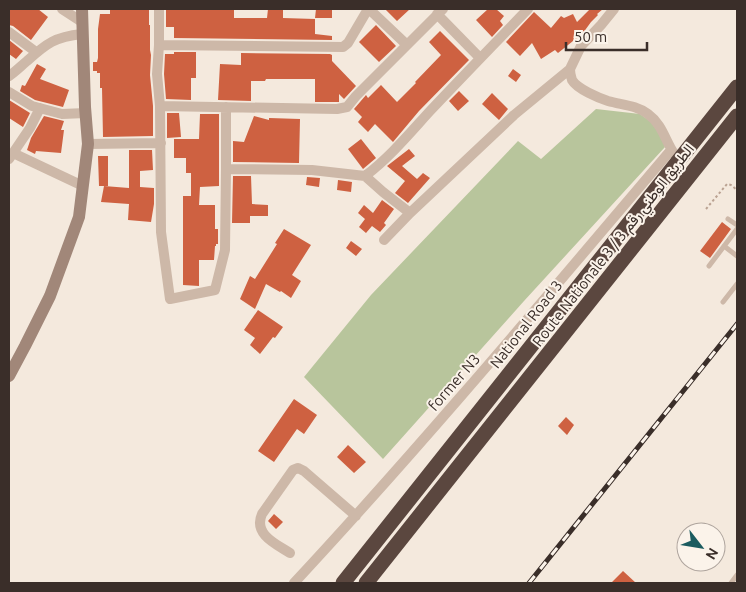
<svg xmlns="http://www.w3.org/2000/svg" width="746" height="592" font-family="Ubuntu,Vazirmatn,sans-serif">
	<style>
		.green { fill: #b8c59c }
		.building { fill: #ce6141 }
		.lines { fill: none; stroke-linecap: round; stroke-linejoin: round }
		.path { stroke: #baa292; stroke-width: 2; stroke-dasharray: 2.5 2.5; stroke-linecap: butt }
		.lane { stroke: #cdb8a8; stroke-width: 5 }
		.street { stroke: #cdb8a8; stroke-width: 10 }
		.secondary { stroke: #a18779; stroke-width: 12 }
		.highway { stroke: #5b473f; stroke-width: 15 }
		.rail-casing { stroke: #3a2e29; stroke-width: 5 }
		.rail { stroke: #fbf3ea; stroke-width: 3; stroke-dasharray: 9; stroke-linecap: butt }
		.labels { text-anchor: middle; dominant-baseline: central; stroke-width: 4; stroke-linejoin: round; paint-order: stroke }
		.street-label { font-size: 15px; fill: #3a2e29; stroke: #fbf3ea }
	</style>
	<rect width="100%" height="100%" fill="#f4e9dd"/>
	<path class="green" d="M596,109L640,114L658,127L665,147L524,301L383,459L304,377L371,295L518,141L541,159Z"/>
	<path class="building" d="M9,9H38L48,17L31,40L13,26L9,25Z
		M110,9H149V25H150V50L151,55L150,75L153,106V136L103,137L102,88H100V73H97V71H93V62H97L98,58V29L100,14H110Z
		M166,9H234V18H267L268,9H283V18L315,19V34L332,36V40L174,38V27H166Z
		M316,9H332V18H315Z
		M385,9H410L397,21Z
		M488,9H496L504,16L500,21L503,25L492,37L476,20Z
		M590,9H603L597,14L598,15L591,22L583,33L558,53L555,50L541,59L532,43L520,56L506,42L534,12L551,28L561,16L564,18L573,14L577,22Z
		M376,25L396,46L379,62L359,42Z
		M440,31L469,60L419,111L393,142L375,124L368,132L358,122L362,117L354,109L366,95L368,98L381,85L397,102L416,83L415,82L441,55L429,42Z
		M9,40L23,51L16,59L9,54Z
		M174,52H196V78H191V100L166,99L164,74L165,54H174Z
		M241,53L330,54L332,55V61L356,86L344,99L339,94V102H315V79H266L265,81H251V101L218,100L220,64L241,65Z
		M37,64L46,69L40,79L69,90L63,107L35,100L20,91L22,85L25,86Z
		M513,69L521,75L516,82L508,76Z
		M459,91L469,101L458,111L449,101Z
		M492,93L508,109L499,120L482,104Z
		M9,100L30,113L23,127L9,118Z
		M167,113H179L181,137L167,138Z
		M200,114H219V186L200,187L199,205H215V229H218V244H216V246H215L214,260H199V286L183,285V196H191V173H186V158H174V139H199Z
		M44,116L64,121L61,130H64L61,153L36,151L35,154L27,150L31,138Z
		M254,116L269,120V118L300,119L299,163L233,162V141L244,142Z
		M361,139L376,158L363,169L348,149Z
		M409,149L415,156L402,166L417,179L423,173L430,178L408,203L395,193L405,181L387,166Z
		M129,150H152L153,170L140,171V187L154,188V204L151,222L128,220L129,204L101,202L104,186L129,188Z
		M98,156H108V186H99Z
		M233,176H251L252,204L268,205V216H250V223H232Z
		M307,177L320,178L319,187L306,185Z
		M338,180L352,182L351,192L337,190Z
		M382,200L394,209L384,223L386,225L380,232L372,226L366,233L359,227L365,219L358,213L364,205L373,213Z
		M722,222L731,229L710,258L700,251Z
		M284,229L311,245L292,275L301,281L291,298L281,291L280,292L266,284L255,309L240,299L250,276L255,279L277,244L275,243Z
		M351,241L362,249L356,256L346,248Z
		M258,310L283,327L275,338L273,337L260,354L250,345L255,338L244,330Z
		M294,399L317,415L304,434L297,429L274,462L258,451Z
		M566,417L574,425L567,435L558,426Z
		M348,445L366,462L354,473L337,457Z
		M274,514L283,522L276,529L268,521Z
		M623,571L636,583H611Z"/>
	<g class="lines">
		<path class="path" d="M706,209L727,184L731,185L737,190"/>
		<path class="lane" d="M728,219L737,225
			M724,246L737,256
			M709,266L737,229
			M723,302L737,284
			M731,583L737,575"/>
		<path class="street" d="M62,9L82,22
			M159,9V45L157,74L160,106
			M369,9L407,45
			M437,14L480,58
			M9,32L36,52
			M159,45L343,47L348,43L368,9
			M570,69C570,72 571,77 572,80C577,89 599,98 608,101C622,105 636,105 648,114C663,125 665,141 675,155
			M9,76C15,72 21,66 27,61C47,43 55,37 82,34
			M9,92L32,106L62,114L86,113
			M226,107V169L225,250L215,290L170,299L161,232L160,106L337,109L347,107L356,96L443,9
			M88,144L161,143
			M13,153L83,186
			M9,159L30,128L40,108
			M226,169L312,170L365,176L383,192L410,213
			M365,176C390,157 409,134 430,111C462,77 495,43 528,9
			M384,240L410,213L514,115L570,69L581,46L601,25L614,9
			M290,553C276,544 253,534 262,514L293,470L298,468L304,471L356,516
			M294,583C424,443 547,296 671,150"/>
		<path class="secondary" d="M9,376L25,346L50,296L79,217L88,144L85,107L82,9"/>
		<path class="highway" d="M343,583L737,87
			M366,583L737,116"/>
		<defs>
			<path id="rail" d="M529,583L737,324"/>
		</defs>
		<use href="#rail" class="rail-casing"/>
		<use href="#rail" class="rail"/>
	</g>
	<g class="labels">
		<g class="street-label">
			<text transform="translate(613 245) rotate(-52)">Route Nationale 3 / الطريق الوطني رقم 3</text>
			<text transform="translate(526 324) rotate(-52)">National Road 3</text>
			<text transform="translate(454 382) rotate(-49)">former N3</text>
		</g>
	</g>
	<rect width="746" height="592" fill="none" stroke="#3a2e29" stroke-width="20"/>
	<g transform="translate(701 547) rotate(121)"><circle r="24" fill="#fbf3ea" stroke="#aea49d"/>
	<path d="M0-4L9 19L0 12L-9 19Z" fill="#1b5b5f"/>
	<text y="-8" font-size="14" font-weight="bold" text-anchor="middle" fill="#3a2e29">N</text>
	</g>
	<path d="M566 42v8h81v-8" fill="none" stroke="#3a2e29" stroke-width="2.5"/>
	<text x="574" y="42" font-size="15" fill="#3a2e29" stroke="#fbf3ea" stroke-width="4" paint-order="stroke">50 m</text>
</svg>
